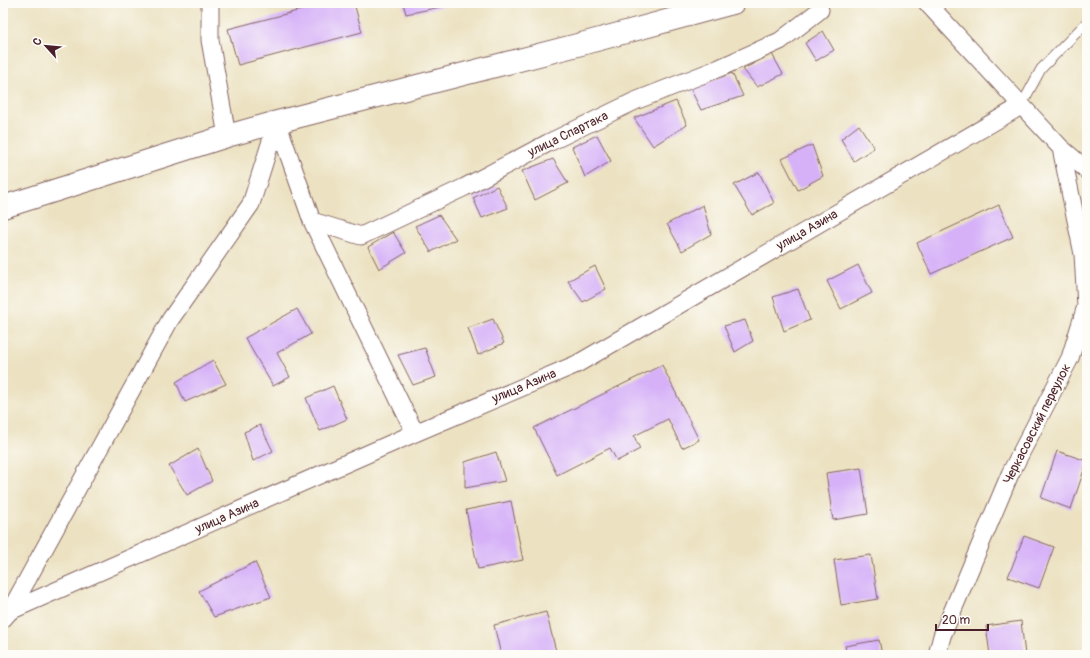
<svg xmlns="http://www.w3.org/2000/svg" width="1090" height="658" font-family="Pangolin,sans-serif">
	<style>
		.building { fill: #d6b1f8 }
		.lines { fill: none; stroke-linecap: round; stroke-linejoin: round }
		.lane-casing { stroke: #836360; stroke-width: 11 }
		.street-casing { stroke: #836360; stroke-width: 19 }
		.primary-casing { stroke: #836360; stroke-width: 24 }
		.lane { stroke: #fff; stroke-width: 9 }
		.street { stroke: #fff; stroke-width: 17 }
		.primary { stroke: #fff; stroke-width: 22 }
		.labels { text-anchor: middle; dominant-baseline: central; stroke-width: 3.5; stroke-linejoin: round; paint-order: stroke }
		.street-label { font-size: 13px; fill: #4a1f2b; stroke: #fdfcf7 }
	</style>
	<rect width="100%" height="100%" fill="#fdfcf7"/>
	<filter id="ink" filterUnits="userSpaceOnUse"><feTurbulence type="fractalNoise" baseFrequency=".025" numOctaves="2"/><feDisplacementMap in="SourceGraphic" scale="8" xChannelSelector="R" yChannelSelector="G"/><feConvolveMatrix kernelMatrix="1 2 1 2 8 2 1 2 1" color-interpolation-filters="sRGB"/></filter>
	<filter id="wash" filterUnits="userSpaceOnUse"><feTurbulence type="fractalNoise" baseFrequency=".012" numOctaves="4" result="noise"/><feDisplacementMap in="SourceGraphic" scale="16" xChannelSelector="R" yChannelSelector="G"/><feGaussianBlur stdDeviation="0.9" result="paint"/><feColorMatrix in="noise" values="0 0 0 0 0 0 0 0 0 0 0 0 0 0 0 0 0 1.4 0 .05"/><feComposite in="paint" operator="in"/></filter>
	<g filter="url(#wash)">
		<rect width="100%" height="100%" fill="#ece2c2"/>
		<g id="blocks">
			<path class="building" d="M328,3H354L362,32L238,65L228,29Z
				M403,3H455V4L406,14Z
				M823,31L834,50L816,61L805,43Z
				M772,54L783,74L757,87L743,69Z
				M732,73L743,96L701,110L690,88Z
				M676,101L687,125L653,146L634,118Z
				M859,125L874,148L854,161L841,139Z
				M597,135L611,161L585,177L572,147Z
				M812,145L823,176L798,190L782,159Z
				M553,159L568,183L535,200L522,171Z
				M759,172L774,203L752,215L734,185Z
				M497,186L508,208L482,218L473,198Z
				M703,205L711,234L682,251L667,224Z
				M999,205L1013,237L931,274L917,243Z
				M439,215L456,239L431,252L415,226Z
				M393,232L406,253L379,269L368,247Z
				M858,265L872,293L841,309L827,281Z
				M595,266L606,289L583,302L568,281Z
				M798,289L810,320L784,331L773,297Z
				M297,309L311,334L277,353L290,377L273,386L245,338Z
				M493,319L504,343L478,355L468,328Z
				M745,320L753,341L735,352L724,326Z
				M425,348L436,377L413,385L398,355Z
				M213,360L226,384L185,402L176,382Z
				M662,365L699,440L682,448L668,419L634,436L640,449L617,461L610,448L557,475L534,428Z
				M333,386L347,419L320,431L306,398Z
				M260,425L273,451L253,461L244,432Z
				M198,449L212,481L187,495L169,466Z
				M1057,451L1087,461L1071,509L1041,498Z
				M496,452L505,481L465,488V462Z
				M861,468L868,514L833,520L826,473Z
				M511,501L523,560L478,569L466,510Z
				M1024,536L1054,547L1039,588L1008,577Z
				M871,555L878,599L841,605L834,560Z
				M255,562L271,597L214,617L199,591Z
				M546,612L557,655H501L494,625Z
				M1021,621L1025,655H990L986,626Z
				M879,640L882,655H847L845,646Z"/>
		</g>
	</g>
	<g filter="url(#ink)">
		<use href="#blocks" fill-opacity="0" stroke="#836360" stroke-width="1"/>
		<g class="lines">
			<defs>
				<path id="lane" d="M1021,106L1041,69L1087,22"/>
				<path id="street" d="M210,3V40L227,136
					M927,3L1061,148L1087,170
					M277,122L312,221L415,433
					M312,221L361,236L465,187L548,143L635,101L717,69L780,41L820,10
					M10,611L170,320L251,204L277,122
					M3,619L10,611L415,433L577,364L1021,106
					M937,655L942,636L1010,474L1070,358L1086,306L1083,254L1061,148"/>
				<path id="primary" d="M3,207L227,136L277,122L589,42L733,3"/>
			</defs>
			<use href="#lane" class="lane-casing"/>
			<use href="#street" class="street-casing"/>
			<use href="#primary" class="primary-casing"/>
			<use href="#lane" class="lane"/>
			<use href="#street" class="street"/>
			<use href="#primary" class="primary"/>
		</g>
	</g>
	<g class="labels">
		<g class="street-label">
			<text transform="translate(568 134) rotate(-26)">улица Спартака</text>
			<text transform="translate(807 230) rotate(-30)">улица Азина</text>
			<text transform="translate(524 386) rotate(-23)">улица Азина</text>
			<text transform="translate(1037 424) rotate(-63)">Черкасовский переулок</text>
			<text transform="translate(227 516) rotate(-24)">улица Азина</text>
		</g>
	</g>
	<rect width="1090" height="658" fill="none" stroke="#fdfcf7" stroke-width="16"/>
	<g transform="translate(46 46) rotate(297)" stroke="#fdfcf7" stroke-width="3" paint-order="stroke">
	<path d="M0-3L7 15L0 10L-7 15Z" fill="#4a1f2b"/>
	<text y="-6" font-size="11" font-weight="bold" text-anchor="middle" fill="#4a1f2b">С</text>
	</g>
	<path d="M936 624v6h52v-6" fill="none" stroke="#4a1f2b" stroke-width="2"/>
	<text x="942" y="624" font-size="12" fill="#4a1f2b" stroke="#fdfcf7" stroke-width="3" paint-order="stroke">20 m</text>
</svg>
